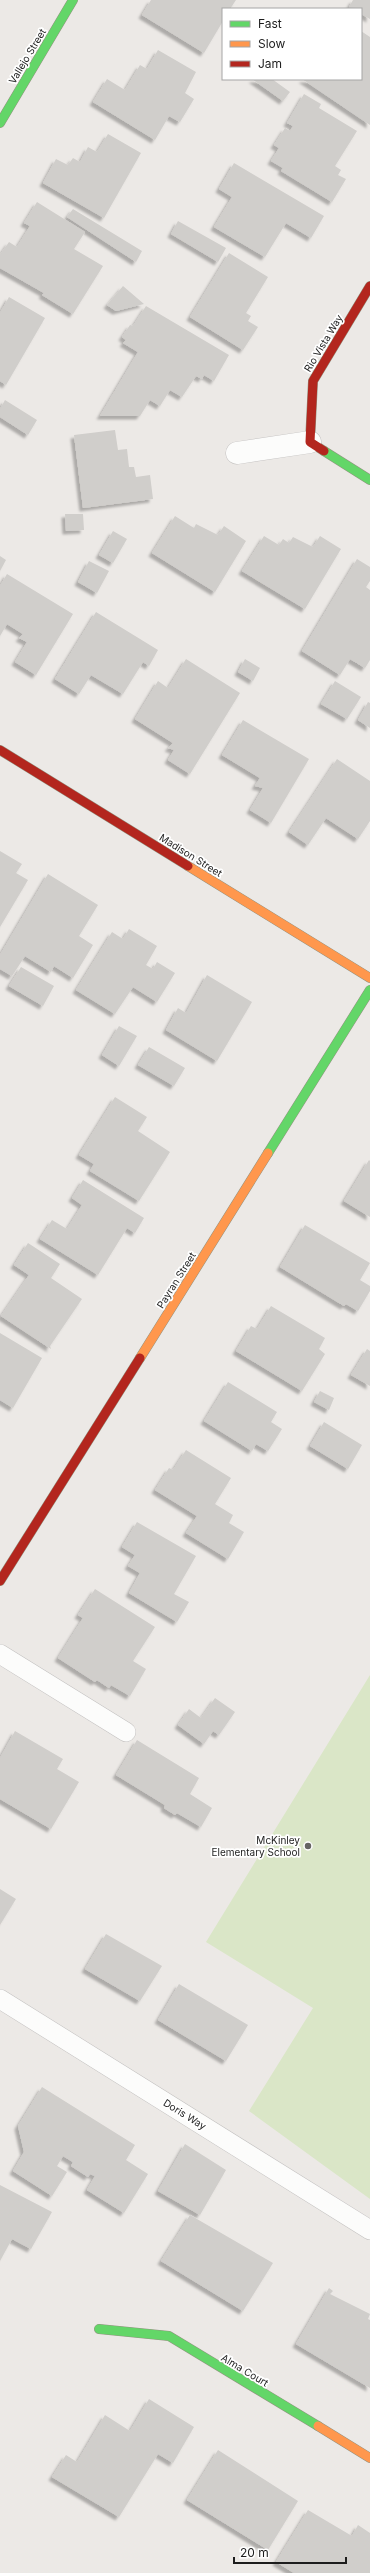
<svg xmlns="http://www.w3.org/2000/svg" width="370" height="2573" font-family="Inter,sans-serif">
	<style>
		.grass { fill: #dae6c7 }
		.building { fill: #d0cecb; filter: url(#shadow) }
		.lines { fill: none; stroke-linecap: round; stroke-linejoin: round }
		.lane-casing { stroke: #c3c1c0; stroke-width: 20 }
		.street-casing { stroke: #c3c1c0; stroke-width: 23 }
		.fast-casing { stroke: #939380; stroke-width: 10 }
		.slow-casing { stroke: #939380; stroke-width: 10 }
		.jam-casing { stroke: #939380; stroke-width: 10 }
		.lane { stroke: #fcfcfb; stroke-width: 19 }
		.street { stroke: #fcfcfb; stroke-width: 22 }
		.fast { stroke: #63d668; stroke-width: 9 }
		.slow { stroke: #ff974d; stroke-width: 9 }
		.jam { stroke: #b3261e; stroke-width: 9 }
		.poi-dot { fill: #656463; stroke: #fff; stroke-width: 1.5 }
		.labels { text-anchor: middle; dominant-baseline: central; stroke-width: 3.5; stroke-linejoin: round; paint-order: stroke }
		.street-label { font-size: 10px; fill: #1d1d1d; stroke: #fff }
		.poi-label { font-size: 10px; fill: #1d1d1d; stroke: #fff; text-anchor: end }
	</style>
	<defs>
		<filter id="shadow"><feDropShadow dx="-3.5" dy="3.5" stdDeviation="1" flood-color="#0004"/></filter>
	</defs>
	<rect width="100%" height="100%" fill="#ece9e6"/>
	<path class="grass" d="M370,1675V2199L249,2111L313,2008L206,1942Z"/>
	<path class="building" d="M151,0H236L230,9H223V21L204,53L142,15Z
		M353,0H370V19L361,14V9L349,7Z
		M361,31L370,37V125L302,79H361Z
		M158,50L196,72L185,93L194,99L180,122L169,116L155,140L93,102L107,79L125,90L140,65L147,69Z
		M252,79H272L290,92L283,101Z
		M304,94L321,104L319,108L357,131L335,166L341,170L338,175L346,179L332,202L281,171L283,168L271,161L279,148L274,145L285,128L290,131L293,126L287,123Z
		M108,134L141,153L104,218L43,183L56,159L68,165L73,158L80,162L88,147L97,152Z
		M234,163L324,216L311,238L286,223L265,257L214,227L232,197L219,189Z
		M37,202L85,232L74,249L103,266L73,314L42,295L44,293L0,268V255L9,242L17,247L30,226L24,223Z
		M73,209L142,251L136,262L67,217Z
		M178,221L226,248L218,262L171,234Z
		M229,253L268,277L246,313L251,316L248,321L258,327L243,350L190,317Z
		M123,286L144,304L116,311L107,305Z
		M9,297L45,318L6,385L0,381V313Z
		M146,306L229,355L214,381L204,375L202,379L196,376L182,397L170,390L160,406L150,400L140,416H100L138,352L123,343L126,340L122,337L130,325L133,326Z
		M5,400L37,420L28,435L0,417V409Z
		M115,430L118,450L127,449L129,467H134L136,477L150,475L153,499L83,508L74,435Z
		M65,514H83L84,530L66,531Z
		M175,516L194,528L196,524L218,535L224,526L246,541L215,592L152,553Z
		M113,531L127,539L113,563L99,555Z
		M264,536L279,545L283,539L289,543L293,537L313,547L320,536L341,549L305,609L242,571Z
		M0,556L6,560L0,571Z
		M357,559L370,567V581L366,587L370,590V660L365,668L350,659L340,675L302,651Z
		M89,561L109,571L97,593L78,582Z
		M7,574L73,614L36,675L15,662L27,642L19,638L23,634L7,624L0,636V586Z
		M96,612L158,650L149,666L143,662L123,694L91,675L79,694L55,679Z
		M186,659L240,693L190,774L168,760L174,750L168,748L173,743L135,719L158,681L168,688Z
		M245,659L260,668L253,681L238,672Z
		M335,681L361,697L347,719L321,704Z
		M368,702L370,703V728L358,720Z
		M243,720L309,759L271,823L250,810L263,788L255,786L260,778L222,755Z
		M337,759L370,781V821L358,839L326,818L308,845L289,832Z
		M0,851L22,864L16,873L28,880L0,927Z
		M48,874L98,905L79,936L93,945L73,978L54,966L51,972L25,956L12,976L0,969V955Z
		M129,929L157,946L146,965L153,969L157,962L175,973L157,1002L133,987L115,1014L76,990L112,932L123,939Z
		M21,967L54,986L43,1006L9,986Z
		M207,975L252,1002L217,1061L166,1030L178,1008L186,1013Z
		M119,1026L137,1036L119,1066L102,1055Z
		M149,1047L185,1068L174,1086L138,1065Z
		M115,1097L147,1117L138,1131L170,1152L139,1201L90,1171L94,1164L79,1155Z
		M369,1160L370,1161V1217L344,1201Z
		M83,1180L144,1218L135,1233L127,1228L98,1275L40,1239L52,1220L67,1229L82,1205L72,1198Z
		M305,1225L370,1263L360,1280L370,1286V1291L358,1311L346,1304L344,1306L280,1267Z
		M28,1243L60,1264L51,1278L82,1299L50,1346L51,1349L1,1316L29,1275L14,1265Z
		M271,1306L325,1338L319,1349L325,1354L302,1391L236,1351L251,1326L257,1329Z
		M0,1333L42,1358L13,1408L0,1400Z
		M367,1349L370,1351V1386L351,1375Z
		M228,1382L277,1412L271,1422L282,1429L268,1451L256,1444L252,1451L204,1421Z
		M320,1391L334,1398L329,1410L314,1402Z
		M324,1422L362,1445L348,1469L310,1446Z
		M186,1450L231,1478L215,1504L233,1515L229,1523L244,1532L228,1559L186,1533L197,1516L155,1490L169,1468L173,1470Z
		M137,1522L196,1556L174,1594L189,1602L177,1622L129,1593L140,1573L128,1566L135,1555L122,1547Z
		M95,1589L155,1627L133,1661L146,1669L130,1696L111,1685L109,1688L97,1680L95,1682L58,1658L83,1618L78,1615Z
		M215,1698L235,1712L219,1735L213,1731L204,1744L178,1725L189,1709L201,1718Z
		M15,1731L63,1759L57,1769L79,1782L51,1829L0,1799V1758Z
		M137,1740L199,1778L190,1794L212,1808L201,1827L177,1813L175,1815L164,1808L165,1805L116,1775Z
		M0,1889L16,1899L0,1925Z
		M106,1934L162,1966L140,2001L85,1969Z
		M179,1984L248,2025L226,2061L158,2020Z
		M42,2087L135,2145L126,2160L148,2174L124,2213L87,2190L95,2176L90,2174L88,2177L71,2166L73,2162L63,2156L57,2166L67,2172L52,2196L13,2171L24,2152L18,2126Z
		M185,2144L226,2170L200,2215L158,2191Z
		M0,2185L52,2212L31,2249L12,2239L0,2261Z
		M190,2215L273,2263L243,2311L161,2261Z
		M329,2288L333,2291L330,2294L370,2314L368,2319L370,2320V2388L296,2344Z
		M149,2399L194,2427L173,2463L158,2454L119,2517L52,2477L66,2455L77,2462L105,2415L130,2431Z
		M218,2450L298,2501L268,2550L187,2500Z
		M308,2510L352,2536L358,2525L370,2533V2573H294L276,2562Z"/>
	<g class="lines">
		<defs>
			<path id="lane" d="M0,1654L126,1732
				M0,1999L370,2230"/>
			<path id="street" d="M237,453L310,442"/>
			<path id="fast" d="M0,123L73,0
				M324,451L370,480
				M268,1153L370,990
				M99,2329L169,2336L318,2426"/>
			<path id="slow" d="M188,866L370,978
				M140,1358L268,1153
				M318,2426L370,2458"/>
			<path id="jam" d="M324,451L310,442L313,381L370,286
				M0,750L188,866
				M0,1581L140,1358"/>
		</defs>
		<use href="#lane" class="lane-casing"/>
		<use href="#street" class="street-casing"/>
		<use href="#fast" class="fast-casing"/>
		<use href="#slow" class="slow-casing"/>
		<use href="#jam" class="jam-casing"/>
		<use href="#lane" class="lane"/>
		<use href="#street" class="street"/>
		<use href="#fast" class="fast"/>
		<use href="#slow" class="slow"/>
		<use href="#jam" class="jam"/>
	</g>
	<circle class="poi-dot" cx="308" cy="1846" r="4"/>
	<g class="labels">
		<g class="street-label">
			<text transform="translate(27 56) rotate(-59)">Vallejo Street</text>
			<text transform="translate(323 343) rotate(-59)">Rio Vista Way</text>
			<text transform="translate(191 855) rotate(32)">Madison Street</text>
			<text transform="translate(176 1280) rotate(-58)">Payran Street</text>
			<text transform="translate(185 2114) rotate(32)">Doris Way</text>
			<text transform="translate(245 2370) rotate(31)">Alma Court</text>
		</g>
		<g class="poi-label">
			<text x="300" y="1840">McKinley<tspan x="300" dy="12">Elementary School</tspan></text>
		</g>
	</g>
	<rect x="222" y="8" width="140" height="72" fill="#ffffff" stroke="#a5a5a5"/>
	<rect x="230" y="21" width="20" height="6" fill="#63d668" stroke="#a5a5a5"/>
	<text x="258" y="28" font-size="12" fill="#1d1d1d">Fast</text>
	<rect x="230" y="41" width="20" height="6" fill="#ff974d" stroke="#a5a5a5"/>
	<text x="258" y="48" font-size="12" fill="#1d1d1d">Slow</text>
	<rect x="230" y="61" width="20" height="6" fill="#b3261e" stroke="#a5a5a5"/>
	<text x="258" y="68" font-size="12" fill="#1d1d1d">Jam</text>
	<path d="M234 2557v6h112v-6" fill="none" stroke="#1d1d1d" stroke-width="2"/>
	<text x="240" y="2557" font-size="12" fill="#1d1d1d" stroke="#ffffff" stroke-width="3" paint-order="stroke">20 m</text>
</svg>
